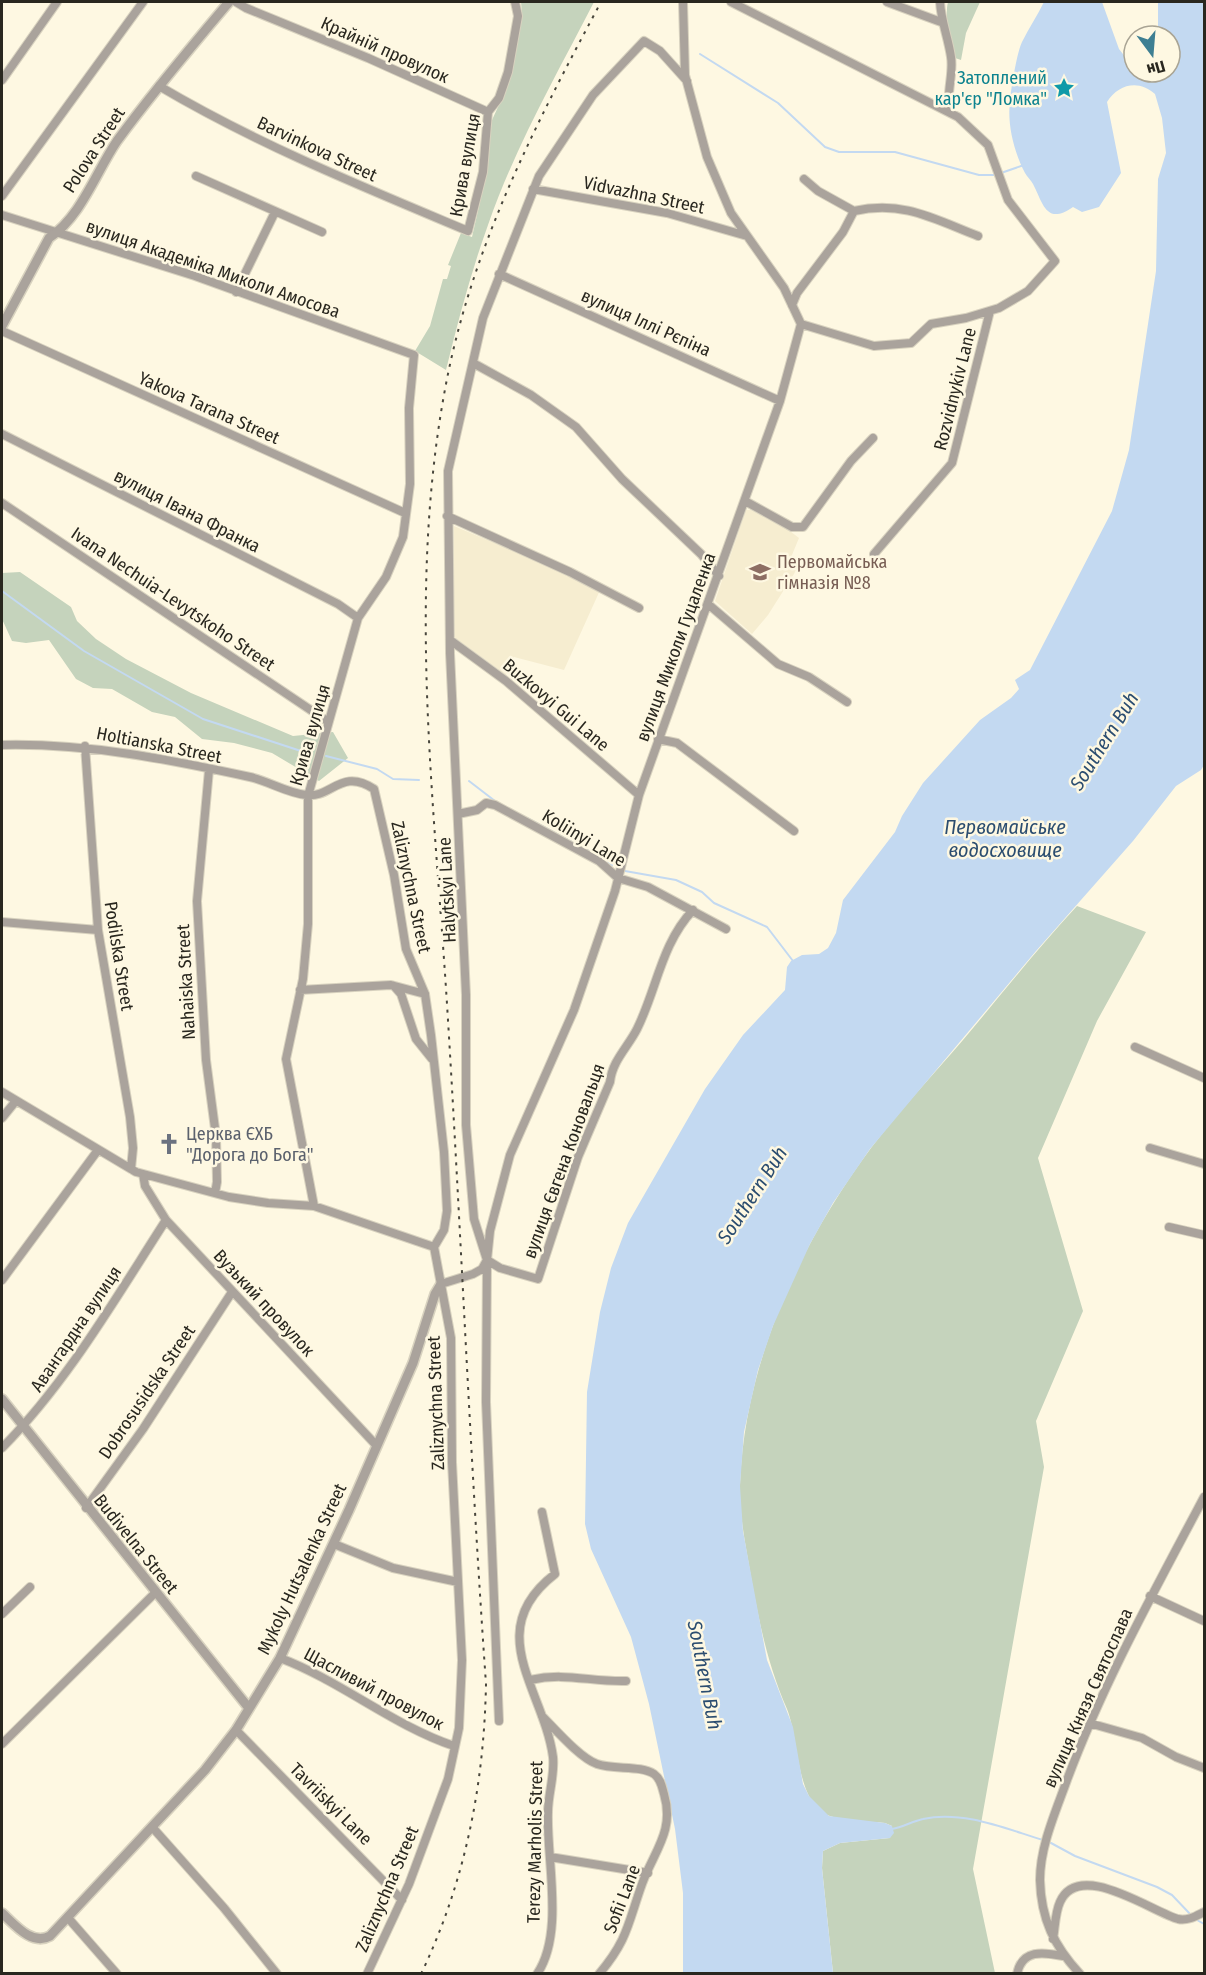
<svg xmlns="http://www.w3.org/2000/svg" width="1206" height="1975" font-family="'Fira Sans Condensed',sans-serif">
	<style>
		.built { fill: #f6edd0 }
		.green { fill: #c5d3bc }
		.water { fill: #c3d9f1 }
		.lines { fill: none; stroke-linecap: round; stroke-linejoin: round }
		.stream { stroke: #c3d9f1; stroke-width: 2 }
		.minor-casing { stroke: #d8d2bf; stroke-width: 10 }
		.tertiary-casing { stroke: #d8d2bf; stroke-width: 12 }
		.minor { stroke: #aaa39c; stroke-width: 8 }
		.tertiary { stroke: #aaa39c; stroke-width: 9 }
		.rail { stroke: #48463c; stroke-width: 2; stroke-dasharray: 3 6; stroke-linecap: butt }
		.labels { text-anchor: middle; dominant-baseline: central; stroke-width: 5; stroke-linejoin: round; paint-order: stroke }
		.street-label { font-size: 18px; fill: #29271f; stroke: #fef8e2 }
		.culture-label { font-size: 18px; fill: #0d838f; stroke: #fef8e2; text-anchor: end }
		.education-label { font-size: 18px; fill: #785e54; stroke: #fef8e2; text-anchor: start }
		.worship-label { font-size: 18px; fill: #5b616d; stroke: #fef8e2; text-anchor: start }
		.water-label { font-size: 20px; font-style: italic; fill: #2b4d70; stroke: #fef8e2 }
	</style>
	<rect width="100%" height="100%" fill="#fef8e2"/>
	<path class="built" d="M746,510H751L782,525L799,538L787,567L796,570L794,574L768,615L752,634L715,601Z
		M454,526L601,588L564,670L514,657L506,675L454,637Z"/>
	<path class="green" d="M521,2H594C557,74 515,147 488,225C471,272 458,321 446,370L415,351L430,326L443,279H447L451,266L448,265L461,233L472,237L482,193L492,120L509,83L517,45L522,14Z
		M948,2H980L966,33L961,60L955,58C951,42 944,18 948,2Z
		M20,572L71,607L77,621L96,639L126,659L191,693L293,736L333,732L348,758L319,781L272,753L234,743L202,739L175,717L152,712L112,689L93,688L76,679L49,640L26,643L12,641L2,619V573Z
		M1077,906L1146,932L1097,1021L1038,1158L1083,1311L1036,1421L1044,1467L973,1869L995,1973H833L822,1868L823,1851L840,1843L890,1838L892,1826L885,1823C867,1821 847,1822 830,1816C796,1806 799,1738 787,1709C769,1668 760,1627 752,1583C747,1551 739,1518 740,1485C744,1364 799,1245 871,1148C900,1110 932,1076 963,1040C1001,995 1037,949 1077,906Z"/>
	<path class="water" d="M1044,2H1102L1119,49L1134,68V72L1150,75L1170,72V36H1158V2H1204V765L1201,770L1176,786L1133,841L1036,951L870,1149L833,1203L810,1244L773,1326L758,1370L744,1432L740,1486L743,1531L767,1660L793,1727L803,1784L809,1796L829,1816L885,1823L892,1826L894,1833L890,1838L840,1843L823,1851L822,1868L833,1973L683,1974V1893L675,1829L649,1704L631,1637L591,1549L585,1524L587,1392L600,1312L611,1268L628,1223L705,1089L743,1035L785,990L787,967L791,961L802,955L819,954L828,948L836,933L843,900L895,832L902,816L923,783L980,720L1011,698L1019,689L1015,680L1030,670L1112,511L1129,450L1156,271L1158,179L1166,153L1162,118L1155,94C1139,79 1118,84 1107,102L1121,173L1099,207L1082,212L1073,207C1046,226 1043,203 1033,184C1031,180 1027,177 1025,173C1014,152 1007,124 1010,101C1011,89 1017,52 1022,42C1029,28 1037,16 1044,2Z"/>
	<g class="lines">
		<path class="stream" d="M700,54L778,103L825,147L839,152H895L979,175H996
			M1001,173L1024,165
			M2,591L84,651L203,719L307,753
			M326,756L377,769L393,779L419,780
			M469,781L495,801
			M527,818L596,855
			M601,858L612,865
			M625,871L676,880L702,892L714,903L767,927L793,961
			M892,1829C903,1827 913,1821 923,1819C963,1810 1006,1829 1043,1840
			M1051,1843L1075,1856L1157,1887L1172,1895L1191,1915
			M1197,1920L1204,1924"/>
		<defs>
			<path id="minor" d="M236,2L246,8L368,58L488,112
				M731,2L958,117L988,145L1008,200L1055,261L1028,291L999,308L966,318L931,324L911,343L874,346L801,324
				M887,2L941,22
				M940,2C941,21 948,37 951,57C954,75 945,94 951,113
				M2,80L57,2
				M159,86C257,144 363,187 468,231L483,172L488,112L499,98L508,72L518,16L515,2
				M196,176L322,232
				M804,179L818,191L854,211
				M533,189L667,213L747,236
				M2,196L143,2
				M2,215L195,276L414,355L409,408L410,484L403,537L386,577L358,618L308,796V924L303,979L286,1059L314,1206
				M499,274L780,401
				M236,292L275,212
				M792,305L797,293L843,232L854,211C903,200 934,219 978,236
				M2,331L405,513
				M473,363L531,395L576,427L622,479L701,554L719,576
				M2,434L338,604L358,618
				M745,501L792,527H803L851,461L873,438
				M2,503L327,721
				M447,516L570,572L639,608
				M874,554L952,463L990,311
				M708,604L778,664L809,677L847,702
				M450,640L506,681L639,795
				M658,739L677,743L794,831
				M2,745C86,743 167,759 250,777C268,781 287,793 306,795C331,799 341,767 374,789L394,875L406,949L425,994L431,1035L444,1152L447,1211L444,1230L434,1247L451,1338L452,1462L462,1660L459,1728L448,1779L409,1884L367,1974
				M85,746L98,930L130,1117L133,1148L131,1169
				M209,770L197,901L206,1060L216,1136L217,1182L215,1193
				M458,814L477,810L486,803L495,805L599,861L618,878L648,887L726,929
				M2,922L98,930
				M394,986L401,994L416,1039L432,1059
				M300,990L391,985L425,994
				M1135,1047L1204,1078
				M2,1092L136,1172L229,1197L268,1203L314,1206L434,1247
				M2,1118L15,1102
				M1150,1148L1204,1164
				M143,1174L145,1186L166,1220L376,1445
				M1169,1227L1204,1235
				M487,1260L500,1268L538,1279L578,1157L610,1082C612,1061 628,1047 637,1029C657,989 661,944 693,910
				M2,1280L98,1150
				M441,1284L473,1274L482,1269L487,1260L490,1231L510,1155L574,1010L615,891L639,795L780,401L801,324L784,288L731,213L707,157L685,75L683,2
				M2,1448C68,1381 115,1299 166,1220
				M86,1508L143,1429L232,1292
				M334,1544L393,1568L458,1582
				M1150,1596L1204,1621
				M2,1614L30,1587
				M280,1658C341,1681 392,1725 454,1746
				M530,1680C566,1672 590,1682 626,1681
				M542,1716C555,1729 580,1758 597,1764C614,1770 641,1765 654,1774C661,1779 662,1787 664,1794C675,1831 654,1851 642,1884C628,1923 628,1940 599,1974
				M499,1721L486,1402L487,1260L474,1219L466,1125V995L450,653L448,471L483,318L539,176L593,95L644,41L660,51L687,81
				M1089,1723L1142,1738L1176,1757L1204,1768
				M236,1730L402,1900
				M2,1744L155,1593
				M153,1828L224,1908L277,1974
				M550,1857L648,1873
				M69,1919L117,1974
				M1053,1939C1055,1928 1055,1913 1060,1902C1079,1859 1152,1912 1178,1919C1188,1921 1196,1916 1204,1912
				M537,1974C565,1933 546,1858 548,1812C548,1794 555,1775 553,1757C544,1690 481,1631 555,1574L542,1512
				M1017,1974C1022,1949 1043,1952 1063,1956
				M1080,1974C1054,1946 1041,1919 1040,1880C1040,1846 1056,1811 1067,1780C1104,1681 1155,1590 1204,1497"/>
			<path id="tertiary" d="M2,326L49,238C81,217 96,172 117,141C152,93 191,47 229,2
				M2,1399L248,1707
				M2,1913C15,1925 32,1946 50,1936L205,1770L236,1730L280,1658L349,1510L413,1363L435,1294L441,1284"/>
		</defs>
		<use href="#minor" class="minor-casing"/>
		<use href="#tertiary" class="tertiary-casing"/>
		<use href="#minor" class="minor"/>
		<use href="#tertiary" class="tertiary"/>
		<path class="rail" d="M421,1974C465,1882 484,1786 486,1684C470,1457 461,1230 447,1004C434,798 407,588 446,384C472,247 536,123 601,2"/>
	</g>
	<defs>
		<symbol id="sight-bare" viewBox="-9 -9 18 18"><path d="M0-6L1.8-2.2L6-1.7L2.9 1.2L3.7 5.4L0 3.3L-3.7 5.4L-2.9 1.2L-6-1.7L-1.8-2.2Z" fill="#0f9aa8" stroke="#fef8e2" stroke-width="2.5" paint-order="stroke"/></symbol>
		<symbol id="school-bare" viewBox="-9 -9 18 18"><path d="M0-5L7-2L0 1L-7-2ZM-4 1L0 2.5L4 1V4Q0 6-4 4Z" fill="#8d6e63" stroke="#fef8e2" stroke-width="2.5" paint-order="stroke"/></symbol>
		<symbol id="church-bare" viewBox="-9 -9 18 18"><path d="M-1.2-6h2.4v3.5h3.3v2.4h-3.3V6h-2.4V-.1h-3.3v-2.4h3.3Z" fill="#6b7280" stroke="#fef8e2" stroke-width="2.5" paint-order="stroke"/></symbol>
	</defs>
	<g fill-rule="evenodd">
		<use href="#sight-bare" x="1049" y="73" width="30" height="30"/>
		<use href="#school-bare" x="745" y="557" width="30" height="30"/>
		<use href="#church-bare" x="154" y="1129" width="30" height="30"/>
	</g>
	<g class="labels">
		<g class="street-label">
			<text transform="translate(385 50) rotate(24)">Крайній провулок</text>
			<text transform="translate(317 149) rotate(25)">Barvinkova Street</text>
			<text transform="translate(94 150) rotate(-57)">Polova Street</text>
			<text transform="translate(465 165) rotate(-80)">Крива вулиця</text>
			<text transform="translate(644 195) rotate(12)">Vidvazhna Street</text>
			<text transform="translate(213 269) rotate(19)">вулиця Академіка Миколи Амосова</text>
			<text transform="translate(646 323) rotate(24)">вулиця Іллі Рєпіна</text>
			<text transform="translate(955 389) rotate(-76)">Rozvidnykiv Lane</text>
			<text transform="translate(209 408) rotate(24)">Yakova Tarana Street</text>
			<text transform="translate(187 511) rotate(27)">вулиця Івана Франка</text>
			<text transform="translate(173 599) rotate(34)">Ivana Nechuia-Levytskoho Street</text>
			<text transform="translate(676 647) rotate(-70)">вулиця Миколи Гуцаленка</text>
			<text transform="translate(556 705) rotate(40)">Buzkovyi Gui Lane</text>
			<text transform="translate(310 735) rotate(-74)">Крива вулиця</text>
			<text transform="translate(159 745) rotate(11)">Holtianska Street</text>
			<text transform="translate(584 838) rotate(31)">Koliinyi Lane</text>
			<text transform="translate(411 887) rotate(78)">Zaliznychna Street</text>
			<text transform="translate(447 890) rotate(-93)">Halytskyi Lane</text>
			<text transform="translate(119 956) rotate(81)">Podilska Street</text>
			<text transform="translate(186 982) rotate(-93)">Nahaiska Street</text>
			<text transform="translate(564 1161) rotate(-70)">вулиця Євгена Коновальця</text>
			<text transform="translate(264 1303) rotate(47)">Вузький провулок</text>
			<text transform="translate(76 1329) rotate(-56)">Авангардна вулиця</text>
			<text transform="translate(147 1392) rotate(-56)">Dobrosusidska Street</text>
			<text transform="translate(436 1403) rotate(-92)">Zaliznychna Street</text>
			<text transform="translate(136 1544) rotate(51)">Budivelna Street</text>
			<text transform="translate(302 1569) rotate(-65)">Mykoly Hutsalenka Street</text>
			<text transform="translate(374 1689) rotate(28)">Щасливий провулок</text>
			<text transform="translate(1088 1698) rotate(-66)">вулиця Князя Святослава</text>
			<text transform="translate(331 1804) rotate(45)">Tavriiskyi Lane</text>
			<text transform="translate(535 1842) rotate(-89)">Terezy Marholis Street</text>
			<text transform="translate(387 1889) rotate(-67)">Zaliznychna Street</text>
			<text transform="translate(622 1899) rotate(-69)">Sofii Lane</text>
		</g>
		<g class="culture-label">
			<text x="1047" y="78">Затоплений<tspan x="1047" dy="21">кар'єр "Ломка"</tspan></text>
		</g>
		<g class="education-label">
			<text x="777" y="562">Первомайська<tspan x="777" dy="21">гімназія №8</tspan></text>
		</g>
		<g class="worship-label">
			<text x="186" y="1134">Церква ЄХБ<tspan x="186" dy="21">"Дорога до Бога"</tspan></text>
		</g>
		<g class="water-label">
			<text transform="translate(1104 741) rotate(-58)">Southern Buh</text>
			<text x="1005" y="827">Первомайське<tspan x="1005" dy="23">водосховище</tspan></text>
			<text transform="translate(752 1195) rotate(-57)">Southern Buh</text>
			<text transform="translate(705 1675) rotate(79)">Southern Buh</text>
		</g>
	</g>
	<rect width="1206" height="1975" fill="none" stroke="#29271f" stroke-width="6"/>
	<g transform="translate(1152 54) rotate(164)"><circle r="28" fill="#fef8e2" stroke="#a9a494" stroke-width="1.5"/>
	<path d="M0-4.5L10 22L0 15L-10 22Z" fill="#3e7f92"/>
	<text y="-9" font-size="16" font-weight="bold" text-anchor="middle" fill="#29271f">Пн</text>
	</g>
</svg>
